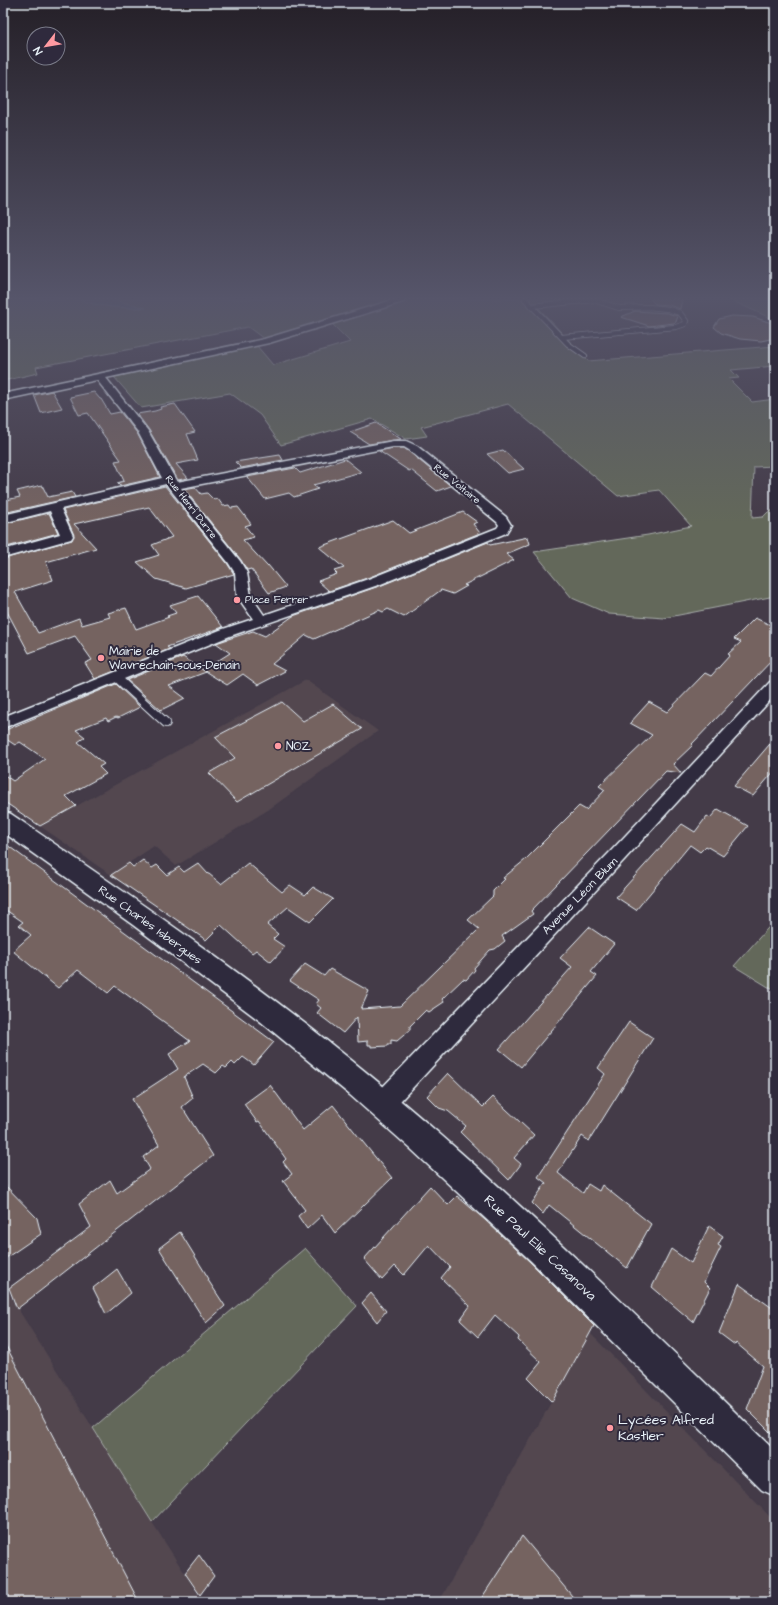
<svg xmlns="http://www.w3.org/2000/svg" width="778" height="1605" font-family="'Architects Daughter',sans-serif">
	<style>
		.built { fill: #524750 }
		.green { fill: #64685a; stroke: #a6aca9 }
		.water { fill: #486172; stroke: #889ba8 }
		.building { fill: #746361; stroke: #e8f1f8 }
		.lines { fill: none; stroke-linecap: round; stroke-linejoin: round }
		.service-far1-casing { stroke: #e8f1f8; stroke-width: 6 }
		.service-casing { stroke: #e8f1f8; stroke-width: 10 }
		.minor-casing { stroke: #e8f1f8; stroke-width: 3 }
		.secondary-casing { stroke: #e8f1f8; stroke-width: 3 }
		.service-far1 { stroke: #2f2a3d; stroke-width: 4.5 }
		.service { stroke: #2f2a3d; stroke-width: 8 }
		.minor { fill: #2f2a3d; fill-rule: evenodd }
		.secondary { fill: #2f2a3d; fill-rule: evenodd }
		.poi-dot { fill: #ff9aa2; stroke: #2f2a3d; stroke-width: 1.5 }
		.labels { text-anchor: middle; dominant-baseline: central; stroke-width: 4; stroke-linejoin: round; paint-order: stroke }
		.far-street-label { font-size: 10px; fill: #e8f1f8; stroke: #2f2a3d }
		.far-poi-label { font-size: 10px; fill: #e8f1f8; stroke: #2f2a3d; text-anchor: start }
		.poi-label { font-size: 12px; fill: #e8f1f8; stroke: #2f2a3d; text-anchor: start }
		.street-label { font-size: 12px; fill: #e8f1f8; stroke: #2f2a3d }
		.near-street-label { font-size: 14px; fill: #e8f1f8; stroke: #2f2a3d }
		.near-poi-label { font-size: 14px; fill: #e8f1f8; stroke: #2f2a3d; text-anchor: start }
	</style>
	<rect width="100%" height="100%" fill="#443b48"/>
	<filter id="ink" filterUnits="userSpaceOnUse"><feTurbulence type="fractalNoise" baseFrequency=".025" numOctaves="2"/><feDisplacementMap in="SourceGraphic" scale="8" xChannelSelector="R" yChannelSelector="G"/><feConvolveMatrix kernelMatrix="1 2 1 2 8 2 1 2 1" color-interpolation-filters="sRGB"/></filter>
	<g filter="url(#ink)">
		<path class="built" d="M306,680L378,731L268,810L176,866L154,846L111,875L40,826Z
			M3,1285L152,1522L203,1602H3Z
			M590,1333L775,1522V1602H439Z"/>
		<path class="green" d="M3,299H580L534,303L588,361L775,346V366L731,370L739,378L729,379L752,402L775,399V466L754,467L752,518L763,517L768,512L775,510V596L664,618L609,614L572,598L534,552L648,535L691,526L659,490L618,496L508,404L421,427L427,436L406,439L372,419L281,445L260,415L230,393L141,408L114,377L257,346L273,365L350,342L329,321L264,339L248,327L36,367L38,373L3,381Z
			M728,299H775V320Z
			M775,920V991L734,966Z
			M305,1248L357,1306L152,1522L93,1428Z"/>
		<path class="water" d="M79,299H110L146,308C124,308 99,308 79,299Z"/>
		<path class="building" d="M650,299H682L680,309L669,305L655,304Z
			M635,311L667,313L678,316L676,322L674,323L649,326L621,317Z
			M732,316L753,317L775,324V338L761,341L740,339L721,333L714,327L719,319Z
			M52,391L62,408L41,413L34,395Z
			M94,392L100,399H101L110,414L120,412L137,433L160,477L120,486L117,483L124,481L115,461L121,460L88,413L79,415L70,397Z
			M175,404L195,432L187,434L198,460L176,464L188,478L178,480L149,430L137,414L155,411L161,409L160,407Z
			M376,423L401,439L369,444L350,432Z
			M393,448H404L408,451L451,486L437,491L411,470L409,471L379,451Z
			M503,450L524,469L508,473L487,454Z
			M280,455L283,460L241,468L235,462Z
			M345,459L361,472L313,485L318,489L294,497L289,493L265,499L247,477L295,468L300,473Z
			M42,485L48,497L72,492L75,497L3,513V502L7,501L6,500L20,497L17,491Z
			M165,486L227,563L234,574L186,588L156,579L137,562L159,555L152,545L172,537L149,507L74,524L96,548L46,562L53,580L15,592L38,633L79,618L82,625L110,617L108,613L126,608L136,629L169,617L167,616L176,613L170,605L198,596L223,627L167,647L170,649L95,679L85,663L92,660L75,636L29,653L3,604V559L72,540L74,535L63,510Z
			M195,487L201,494L207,493L214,500L218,499L223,506L229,505L231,508L238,507L251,524L245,526L254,537L243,540L267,566L268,565L286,587L269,593L251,569L247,570L241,560L184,489Z
			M463,512L477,522L473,524L480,533L370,577L329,591L318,581L337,574L334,571L344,568L319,547L393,520L409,533Z
			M49,513L58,533L3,548V524Z
			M528,537L530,544L506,554L514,560L464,585L467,586L453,594L441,590L404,617L388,609L383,612L379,610L314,639L306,635L272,664L285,671L258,685L243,674L227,685L203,670L230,653L216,643L253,631L265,636L293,616L382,585L488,542L490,545Z
			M755,618L775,627V657L692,744L693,745L673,764L681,773L666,771L531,911L533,914L502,936L505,941L495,949L490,950L474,968L475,970L466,980L463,979L442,999L444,1002L429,1012L426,1010L410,1026V1030L397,1041L391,1040V1044H388V1046L371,1047V1045H368V1041L358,1042L357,1017L343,1033L317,1013L321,1008L316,1004L319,1000L290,981L305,964L324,976L330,969L369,991L361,1009L400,1006L479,929L468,920L493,896V891L505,879L503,878L525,860L579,806L586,810L605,790L599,786L601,784L652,735L630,723L649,702L667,712L705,673L711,676L730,655L728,654L741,642L734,639Z
			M183,657L206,672L169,686L185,698L161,710L127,680Z
			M116,684L140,707L118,718L116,717L108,721L106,718L76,730L85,737L78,742L104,764L99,767L106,774L66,796L76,806L40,826L3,801V774L13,781L45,759L20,742L15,745L3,737V731Z
			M282,702L303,721L333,704L362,729L237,802L209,773L235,758L215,737Z
			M775,738V770L753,796L734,786Z
			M718,809L748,826L723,856L706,846L700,852L690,845L636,910L616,897L682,824L695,832L707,816L710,818Z
			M3,842L274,1042L254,1065L243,1057L235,1065L232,1062L226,1068L223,1066L216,1073L203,1064L184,1077L193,1098L182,1107L213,1156L17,1309L9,1288L91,1227L79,1204L110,1180L117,1193L150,1169L143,1157L159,1145L132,1099L178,1069L169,1054L190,1041L115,986L108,993L78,970L58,988L13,951L31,935L19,925L23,922L3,908Z
			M143,860L152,868L157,865L167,875L179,867L184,872L198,863L208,874H209L221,884L248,863L282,892L290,885L305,895L313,887L333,899L310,922L288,907L267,925L278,934L273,939L285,947L271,962L256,950L252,953L221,925L206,940L111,875L129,863L133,867Z
			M589,927L614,944L591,972L597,976L521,1067L499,1049L572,967L560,958Z
			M629,1022L653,1038L589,1141L582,1136L558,1173L583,1193L588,1184L599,1191L602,1185L651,1224L627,1268L549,1205L543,1214L532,1203L546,1183L538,1177L605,1074L598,1068Z
			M448,1073L483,1107L493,1097L534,1135L514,1158L521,1164L509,1180L460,1132L466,1126L448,1111L439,1108L427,1096Z
			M270,1085L303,1130L333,1105L392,1178L335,1233L322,1215L307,1229L298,1216L305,1210L283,1181L292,1174L283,1162L286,1159L259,1121L257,1122L244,1104Z
			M3,1183L37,1218L41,1234L3,1260Z
			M430,1186L448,1205L457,1196L485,1220L529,1261L594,1326L552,1402L528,1378L541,1362L518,1340L519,1337L495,1315L478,1337L460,1320L470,1306L441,1278L450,1267L429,1245L404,1275L395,1266L382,1280L364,1259Z
			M709,1226L723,1236L718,1245L721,1247L704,1282L710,1288L693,1322L652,1287L671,1249L691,1263Z
			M180,1232L209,1279L208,1280L225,1306L206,1323L159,1248Z
			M117,1269L131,1293L106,1314L93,1288Z
			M739,1284L775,1310V1437L747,1409L763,1366L736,1343L735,1345L719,1333Z
			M371,1293L386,1311L377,1322L362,1303Z
			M3,1340L139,1602H3Z
			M522,1536L577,1602H479Z
			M199,1555L214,1576L200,1595L185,1573Z"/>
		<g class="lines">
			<defs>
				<path id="service-far1" d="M525,299L568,344L585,356
					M532,306L594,300L619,308L649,307L668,309L680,313L686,321L685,324L676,327L562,337"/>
				<path id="service" d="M116,677L166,723"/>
				<path id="minor" d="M396,299H407L406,301L269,343L106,378L148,431L177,482L393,441H406L417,446L506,517L511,525L506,533L381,584L230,636L3,728V717L220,630L253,619L237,596L235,573L228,562L166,484L61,509L73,536L71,539L3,558V550L60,534L50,511L3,523V515L162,478L138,432L97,380L3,400V394L264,339ZM393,447H404L409,450L497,522L499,525L497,528L371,578L264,615L251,596L247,573L240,561L181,488Z
					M775,681V695L624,860L390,1112L382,1115L374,1112L371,1104L374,1096L612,850L770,682Z"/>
				<path id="secondary" d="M3,811L11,814C132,897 254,980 367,1073C511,1190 642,1322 775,1451V1496L762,1490L530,1260L411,1149L350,1095L260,1021L133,925L3,832Z"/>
			</defs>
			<use href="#service-far1" class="service-far1-casing"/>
			<use href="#service" class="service-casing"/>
			<use href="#minor" class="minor-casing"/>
			<use href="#secondary" class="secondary-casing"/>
			<use href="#service-far1" class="service-far1"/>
			<use href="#service" class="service"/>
			<use href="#minor" class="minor"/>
			<use href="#secondary" class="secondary"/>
		</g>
	</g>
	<linearGradient id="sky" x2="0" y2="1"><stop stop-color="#252028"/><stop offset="0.57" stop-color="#56556a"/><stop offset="1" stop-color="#56556a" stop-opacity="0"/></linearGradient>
	<rect width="778" height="523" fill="url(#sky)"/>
	<g class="poi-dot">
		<circle cx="237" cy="600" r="4"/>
		<circle cx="101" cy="658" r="4"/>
		<circle cx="278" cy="746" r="4"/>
		<circle cx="610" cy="1428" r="4"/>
	</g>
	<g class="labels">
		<g class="far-street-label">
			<text transform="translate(457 484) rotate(39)">Rue Voltaire</text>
			<text transform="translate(191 507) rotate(52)">Rue Henri Durre</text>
		</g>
		<g class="far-poi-label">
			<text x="245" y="600">Place Ferrer</text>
		</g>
		<g class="poi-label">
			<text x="109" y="651">Mairie de<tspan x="109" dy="14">Wavrechain-sous-Denain</tspan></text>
			<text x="286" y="746">NOZ</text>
		</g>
		<g class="street-label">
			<text transform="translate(580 896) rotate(-46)">Avenue Léon Blum</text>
			<text transform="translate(150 925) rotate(36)">Rue Charles Isbergues</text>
		</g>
		<g class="near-street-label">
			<text transform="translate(540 1248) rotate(43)">Rue Paul Elie Casanova</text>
		</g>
		<g class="near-poi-label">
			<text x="618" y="1420">Lycées Alfred<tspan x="618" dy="16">Kastler</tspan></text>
		</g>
	</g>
	<rect width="778" height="1605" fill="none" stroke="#2f2a3d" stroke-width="16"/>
	<rect x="8" y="8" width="762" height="1589" fill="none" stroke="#e8f1f8" stroke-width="1.5" filter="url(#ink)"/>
	<g transform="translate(46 46) rotate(239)"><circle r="19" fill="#2f2a3d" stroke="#797a88"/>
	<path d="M0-3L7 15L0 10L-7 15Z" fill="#ff9aa2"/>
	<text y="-6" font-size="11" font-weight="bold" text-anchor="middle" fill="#e8f1f8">N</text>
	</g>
</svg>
